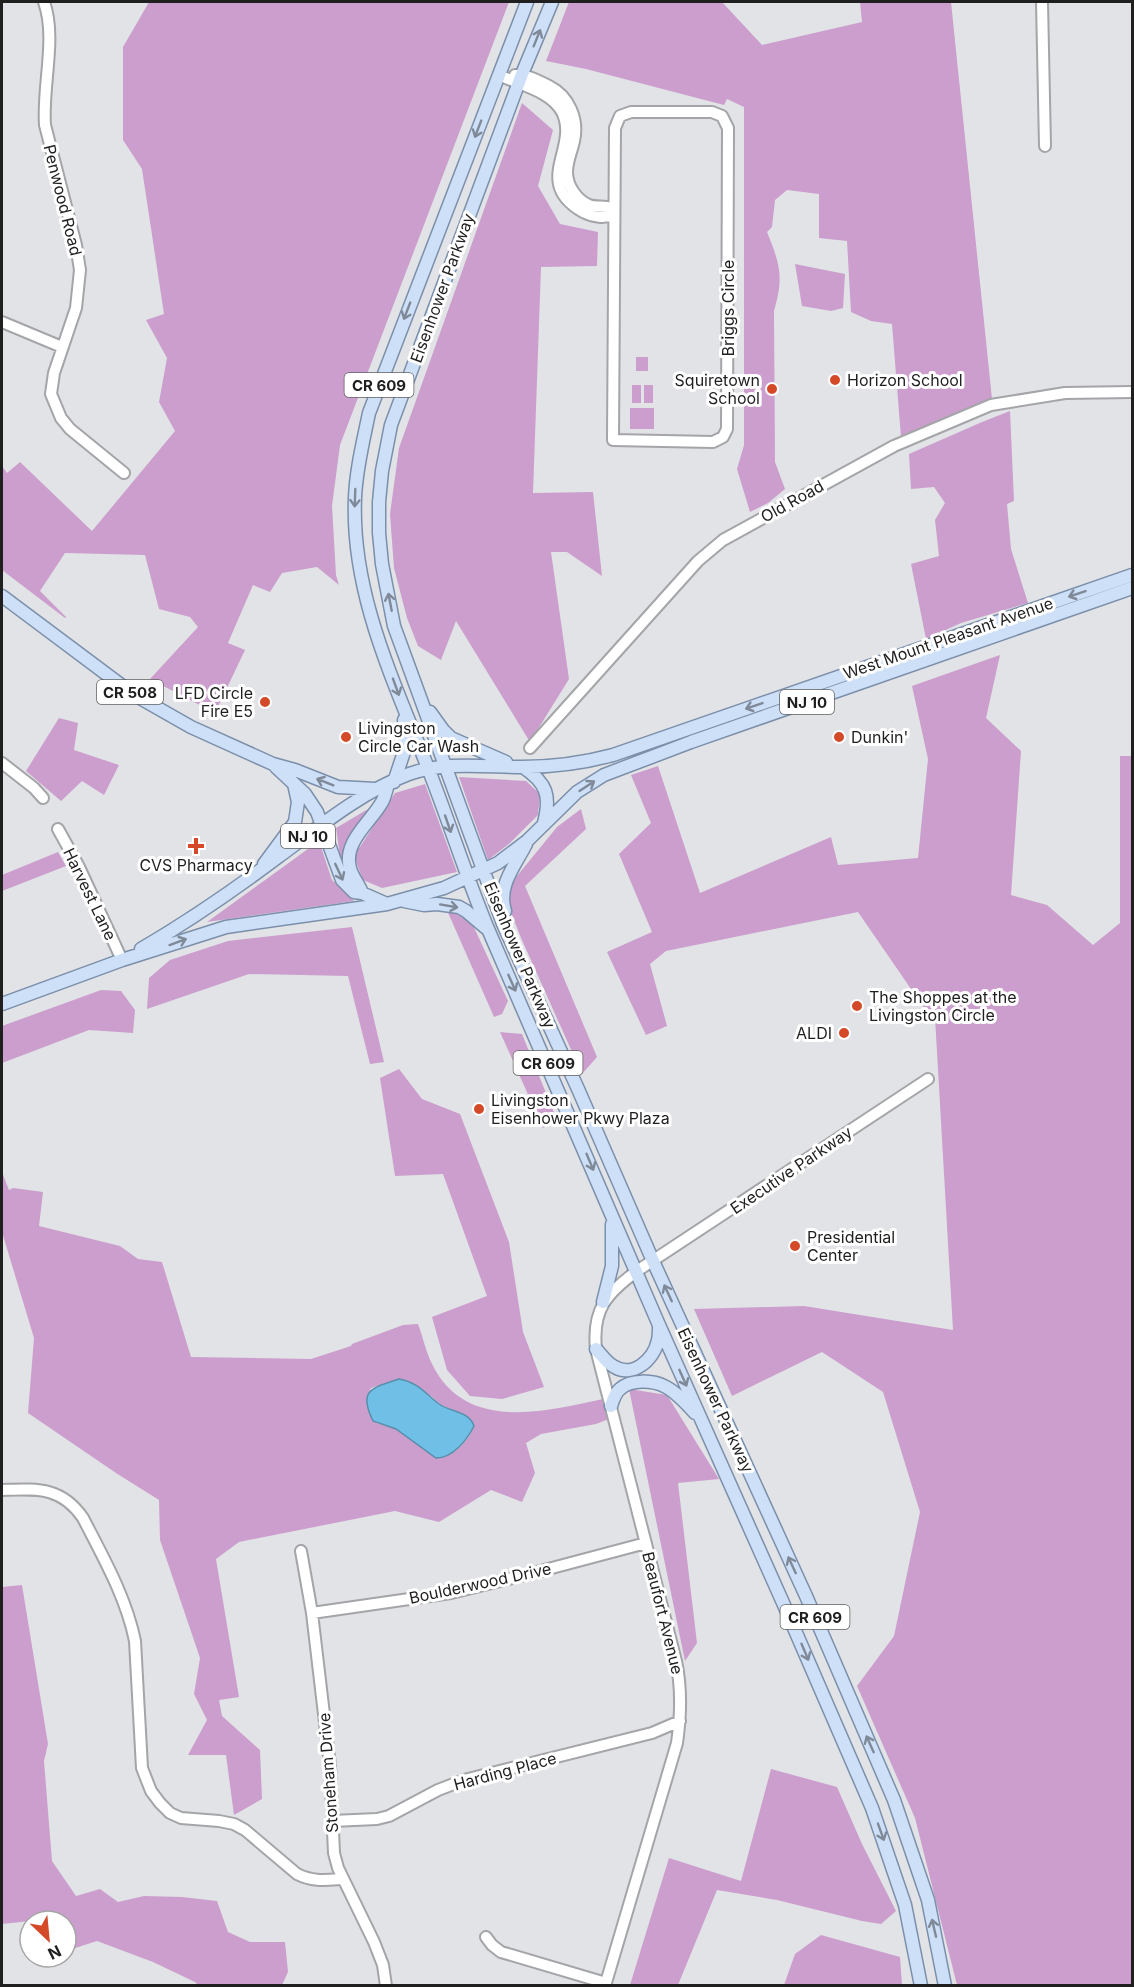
<svg xmlns="http://www.w3.org/2000/svg" width="1134" height="1987" font-family="Inter,sans-serif">
	<style>
		.green { fill: #cb9ecd; fill-rule: evenodd }
		.water { fill: #6fbfe7; stroke: #578fab; stroke-width: 1.5 }
		.lines { fill: none; stroke-linecap: round; stroke-linejoin: round }
		.minor-casing { stroke: #a4a5a8; stroke-width: 14 }
		.major-casing { stroke: #7b8faa; stroke-width: 15 }
		.minor { stroke: #fff; stroke-width: 10 }
		.major { stroke: #cee0f8; stroke-width: 12 }
		.oneway { stroke: #7f8997 }
		.poi-dot { fill: #d44a29; stroke: #fff; stroke-width: 2 }
		.labels { text-anchor: middle; dominant-baseline: central; stroke-width: 6; stroke-linejoin: round; paint-order: stroke }
		.shield { fill: #fff; stroke: #626263; stroke-width: 1.5 }
		.shield-label { font-size: 15px; font-weight: bold; fill: #1f1f20 }
		.street-label { font-size: 16px; fill: #1f1f20; stroke: #fff }
		.poi-label { font-size: 16px; fill: #1f1f20; stroke: #fff; text-anchor: start }
	</style>
	<rect width="100%" height="100%" fill="#e2e3e6"/>
	<path class="green" d="M149,2H509L340,445L332,506L336,575L339,585L317,567L282,573L270,592L253,585L228,643L245,650L215,713L150,679L198,627L190,617L159,609L145,555L65,553L40,591L66,617L65,618L2,570V466L7,473L20,462L92,531L175,431L159,402L167,358L146,320L164,314L142,169L123,140V47Z
		M569,2H722L762,45L862,22L860,2H951L992,399L901,437L892,324L871,321L851,312L847,241L819,238V194L787,190L775,200L772,227L767,232C780,264 784,277 774,311L775,462L785,489L768,503L750,512L737,469L744,445V107L727,99L724,105L586,69L546,61Z
		M522,103L553,130L538,186L560,224L598,232L597,266L541,267L533,493L593,492L602,576L567,552H551L569,679L530,742L456,621L441,660L418,646L407,618L394,568L390,514L399,448Z
		M795,264L845,274L843,308L831,311L802,306Z
		M636,357H648V371H636Z
		M632,385H641V403H632Z
		M644,385H653V403H644Z
		M630,408H654V429H630Z
		M1010,411L1014,501L1007,504L1011,549L1028,603L961,623L926,639L911,564L939,556L935,520L945,503L934,487L911,489L909,454L982,422Z
		M1000,655L986,718L1021,751L1011,895L1047,905L1093,945L1120,923V756H1132V1985H957L915,1818L857,1686L894,1636L920,1512L883,1392L822,1352L732,1396L694,1309L804,1306L953,1330L934,1000L931,1018L858,912L666,951L650,964L667,1026L646,1035L607,952L652,932L619,854L651,823L631,775L658,766L700,893L831,837L838,865L918,858L928,759L912,686Z
		M59,718L78,723L74,750L119,765L104,795L82,781L61,801L26,771Z
		M459,777L526,781L540,794L538,815L510,843L488,860Z
		M425,784L457,872L382,888L363,880L354,856L395,793Z
		M368,809L348,840L341,863L336,828Z
		M581,809L586,829L525,886L597,1057L582,1074L521,938L506,900L512,882L557,827Z
		M319,841L332,880L354,901L207,922Z
		M58,852L66,866L2,891V875Z
		M446,908L472,923L508,1001L502,1014L494,1017Z
		M352,927L384,1062L370,1064L348,976L249,974L147,1009L149,978L170,960L228,941Z
		M101,990L121,991L135,1010L133,1033L89,1030L2,1063V1026Z
		M500,1032L522,1034L557,1120L543,1128Z
		M399,1069L422,1099L460,1114L509,1242L523,1332L544,1387L502,1399L470,1396L447,1370L432,1317L487,1296L443,1174L395,1176L380,1078Z
		M2,1172L9,1190L13,1188L43,1192L39,1226L120,1246L138,1259L162,1262L191,1357L311,1359L351,1346L352,1344L403,1325L418,1324C423,1337 426,1352 432,1364C465,1432 543,1412 603,1399L609,1419L596,1424L541,1434L526,1443L535,1473L522,1502L491,1490L439,1522L395,1511L239,1542L216,1559L239,1697L219,1700L222,1716L260,1750L262,1799L234,1815L226,1755H188L207,1720L194,1694L200,1658L160,1540L159,1500L116,1473L28,1413L34,1338L2,1232ZM395,1380L431,1396L441,1405L461,1413L474,1424C471,1439 453,1458 436,1458L396,1429L377,1423L370,1415L368,1394L371,1388Z
		M629,1389L667,1395L719,1479L678,1483L697,1643L685,1661Z
		M22,1585L48,1744L44,1761L52,1861L76,1896L100,1889L118,1902L144,1896L182,1897L217,1901L228,1932L250,1942H285L288,1972L282,1985H198L195,1982L153,1962L97,1941L66,1951V1921H30L2,1924V1587Z
		M771,1769L837,1787L862,1844L896,1911L881,1924L862,1921L777,1900L717,1890L678,1985H630L669,1858L741,1881Z
		M821,1935L900,1957L902,1985H784L795,1954Z"/>
	<path class="water" d="M399,1379C417,1382 425,1393 439,1404C450,1412 469,1411 474,1426C467,1440 453,1458 436,1458L396,1429L373,1421C357,1388 374,1388 399,1379Z"/>
	<g class="lines">
		<defs>
			<path id="minor" d="M44,2C57,38 42,86 45,125L76,245L80,270L76,308L54,373L51,394L61,418L70,429L124,473
				M1042,2L1045,146
				M499,75C520,85 551,91 562,112C580,148 531,182 583,212C593,217 605,219 614,214
				M515,75C526,74 539,81 549,86C569,96 579,119 574,141C572,151 567,161 567,172C567,186 577,200 589,205C594,207 602,206 607,207L614,214
				M631,112H712L722,116L728,128L727,429L723,437L713,442L613,440L615,128L620,116Z
				M2,322L62,347
				M530,748L698,561L723,540L894,446L991,405L1065,393L1132,392
				M2,763L34,788L43,798
				M58,829L79,867L122,960
				M2,1490C36,1489 61,1486 83,1518C103,1557 126,1597 135,1641L142,1768L151,1791L160,1803L170,1813L181,1818L219,1821L234,1824L245,1830L297,1874C313,1882 326,1880 343,1879
				M301,1551L312,1613L330,1765L334,1853L338,1868L374,1942L383,1965L386,1986
				M312,1613L451,1593L533,1573L646,1543
				M332,1821L377,1819L389,1816L438,1790L464,1780L652,1733L680,1721
				M486,1937L492,1945L501,1952L606,1983
				M605,1986L677,1743C681,1715 682,1689 676,1661L596,1349C592,1309 607,1293 637,1271L928,1079"/>
			<path id="major" d="M527,2L369,413C363,442 356,470 355,498C351,594 394,681 428,768C449,821 466,876 488,929L659,1325L784,1605L872,1808L905,1905L921,1986
				M552,2L522,74L391,425L382,471L379,502V533L382,564L394,626L503,924L578,1089L653,1261L806,1596L894,1800L928,1900L945,1986
				M2,596L133,694L191,727L273,764L295,770L338,787L375,789
				M430,712L443,730L451,738L506,762
				M276,767L305,794L317,812L342,880L354,892L362,893L387,904
				M523,767C547,783 551,796 544,823
				M394,782L406,746L404,720
				M264,864L295,822L298,802L294,784
				M362,893C359,884 352,877 350,868C343,842 370,823 382,802C385,797 386,790 388,785
				M404,901L424,905L437,904L459,907L466,911L486,928
				M505,911C497,886 515,866 526,844
				M141,949C189,921 234,890 278,857C319,827 361,792 409,774C446,761 484,767 522,767C553,767 583,763 613,755L1132,575
				M2,1004L122,960L226,927L387,904L444,888L498,863L527,841L577,792L604,775L691,742L1132,588
				M603,1302L612,1266V1224
				M596,1349C601,1354 606,1362 613,1366C632,1379 654,1360 658,1340C659,1336 659,1331 659,1326
				M611,1406C613,1400 615,1393 620,1389C631,1379 653,1380 666,1387C677,1393 686,1403 695,1413"/>
		</defs>
		<use href="#minor" class="minor-casing"/>
		<use href="#major" class="major-casing"/>
		<use href="#minor" class="minor"/>
		<use href="#major" class="major"/>
	</g>
	<defs><path id="oneway-shaft" d="M-6 0H5M1.5-3L5.5 0L1.5 3" fill="none" stroke-width="1.6" stroke-linecap="round" stroke-linejoin="round" transform="scale(1.5)"/></defs>
	<g class="oneway">
		<use href="#oneway-shaft" transform="translate(537 38) rotate(-68)"/>
		<use href="#oneway-shaft" transform="translate(478 129) rotate(111)"/>
		<use href="#oneway-shaft" transform="translate(407 311) rotate(111)"/>
		<use href="#oneway-shaft" transform="translate(355 498) rotate(92)"/>
		<use href="#oneway-shaft" transform="translate(1077 594) rotate(161)"/>
		<use href="#oneway-shaft" transform="translate(390 602) rotate(-101)"/>
		<use href="#oneway-shaft" transform="translate(396 687) rotate(70)"/>
		<use href="#oneway-shaft" transform="translate(754 706) rotate(161)"/>
		<use href="#oneway-shaft" transform="translate(325 782) rotate(-158)"/>
		<use href="#oneway-shaft" transform="translate(587 786) rotate(-33)"/>
		<use href="#oneway-shaft" transform="translate(448 824) rotate(71)"/>
		<use href="#oneway-shaft" transform="translate(339 872) rotate(65)"/>
		<use href="#oneway-shaft" transform="translate(449 906) rotate(10)"/>
		<use href="#oneway-shaft" transform="translate(178 942) rotate(-20)"/>
		<use href="#oneway-shaft" transform="translate(512 983) rotate(66)"/>
		<use href="#oneway-shaft" transform="translate(590 1162) rotate(67)"/>
		<use href="#oneway-shaft" transform="translate(668 1293) rotate(-115)"/>
		<use href="#oneway-shaft" transform="translate(683 1378) rotate(66)"/>
		<use href="#oneway-shaft" transform="translate(792 1565) rotate(-115)"/>
		<use href="#oneway-shaft" transform="translate(805 1652) rotate(67)"/>
		<use href="#oneway-shaft" transform="translate(870 1744) rotate(-114)"/>
		<use href="#oneway-shaft" transform="translate(881 1832) rotate(70)"/>
		<use href="#oneway-shaft" transform="translate(934 1928) rotate(-103)"/>
	</g>
	<g class="poi-dot">
		<circle cx="835" cy="380" r="6"/>
		<circle cx="772" cy="389" r="6"/>
		<circle cx="265" cy="702" r="6"/>
		<circle cx="346" cy="737" r="6"/>
		<circle cx="839" cy="737" r="6"/>
		<path d="M193 837h6v6h6v6h-6v6h-6v-6h-6v-6h6z"/>
		<circle cx="857" cy="1006" r="6"/>
		<circle cx="844" cy="1033" r="6"/>
		<circle cx="479" cy="1109" r="6"/>
		<circle cx="795" cy="1246" r="6"/>
	</g>
	<g class="labels">
		<g class="shield">
			<rect x="344.5" y="373" width="69" height="24" rx="4.5"/>
			<rect x="97" y="680" width="66" height="24" rx="4.5"/>
			<rect x="780" y="690" width="54" height="24" rx="4.5"/>
			<rect x="281" y="824" width="54" height="24" rx="4.5"/>
			<rect x="513.5" y="1051" width="69" height="24" rx="4.5"/>
			<rect x="780.5" y="1605" width="69" height="24" rx="4.5"/>
		</g>
		<g class="shield-label">
			<text x="379" y="385">CR 609</text>
			<text x="130" y="692">CR 508</text>
			<text x="807" y="702">NJ 10</text>
			<text x="308" y="836">NJ 10</text>
			<text x="548" y="1063">CR 609</text>
			<text x="815" y="1617">CR 609</text>
		</g>
		<g class="street-label">
			<text transform="translate(63 200) rotate(76)">Penwood Road</text>
			<text transform="translate(442 288) rotate(-70)">Eisenhower Parkway</text>
			<text transform="translate(728 308) rotate(-90)">Briggs Circle</text>
			<text transform="translate(792 501) rotate(-29)">Old Road</text>
			<text transform="translate(948 638) rotate(-19)">West Mount Pleasant Avenue</text>
			<text transform="translate(90 894) rotate(64)">Harvest Lane</text>
			<text transform="translate(520 955) rotate(67)">Eisenhower Parkway</text>
			<text transform="translate(791 1170) rotate(-34)">Executive Parkway</text>
			<text transform="translate(716 1400) rotate(65)">Eisenhower Parkway</text>
			<text transform="translate(480 1583) rotate(-12)">Boulderwood Drive</text>
			<text transform="translate(663 1613) rotate(76)">Beaufort Avenue</text>
			<text transform="translate(505 1771) rotate(-15)">Harding Place</text>
			<text transform="translate(328 1773) rotate(-94)">Stoneham Drive</text>
		</g>
		<g class="poi-label">
			<text x="760" y="380" text-anchor="end">Squiretown<tspan x="760" dy="18">School</tspan></text>
			<text x="847" y="380">Horizon School</text>
			<text x="253" y="693" text-anchor="end">LFD Circle<tspan x="253" dy="18">Fire E5</tspan></text>
			<text x="358" y="728">Livingston<tspan x="358" dy="18">Circle Car Wash</tspan></text>
			<text x="851" y="737">Dunkin'</text>
			<text x="196" y="865" text-anchor="middle">CVS Pharmacy</text>
			<text x="869" y="997">The Shoppes at the<tspan x="869" dy="18">Livingston Circle</tspan></text>
			<text x="832" y="1033" text-anchor="end">ALDI</text>
			<text x="491" y="1100">Livingston<tspan x="491" dy="18">Eisenhower Pkwy Plaza</tspan></text>
			<text x="807" y="1237">Presidential<tspan x="807" dy="18">Center</tspan></text>
		</g>
	</g>
	<rect width="1134" height="1987" fill="none" stroke="#1f1f20" stroke-width="6"/>
	<g transform="translate(48 1939) rotate(154)"><circle r="28" fill="#ffffff" stroke="#a5a5a6" stroke-width="1.5"/>
	<path d="M0-4.5L10 22L0 15L-10 22Z" fill="#d44a29"/>
	<text y="-9" font-size="16" font-weight="bold" text-anchor="middle" fill="#1f1f20">N</text>
	</g>
</svg>
